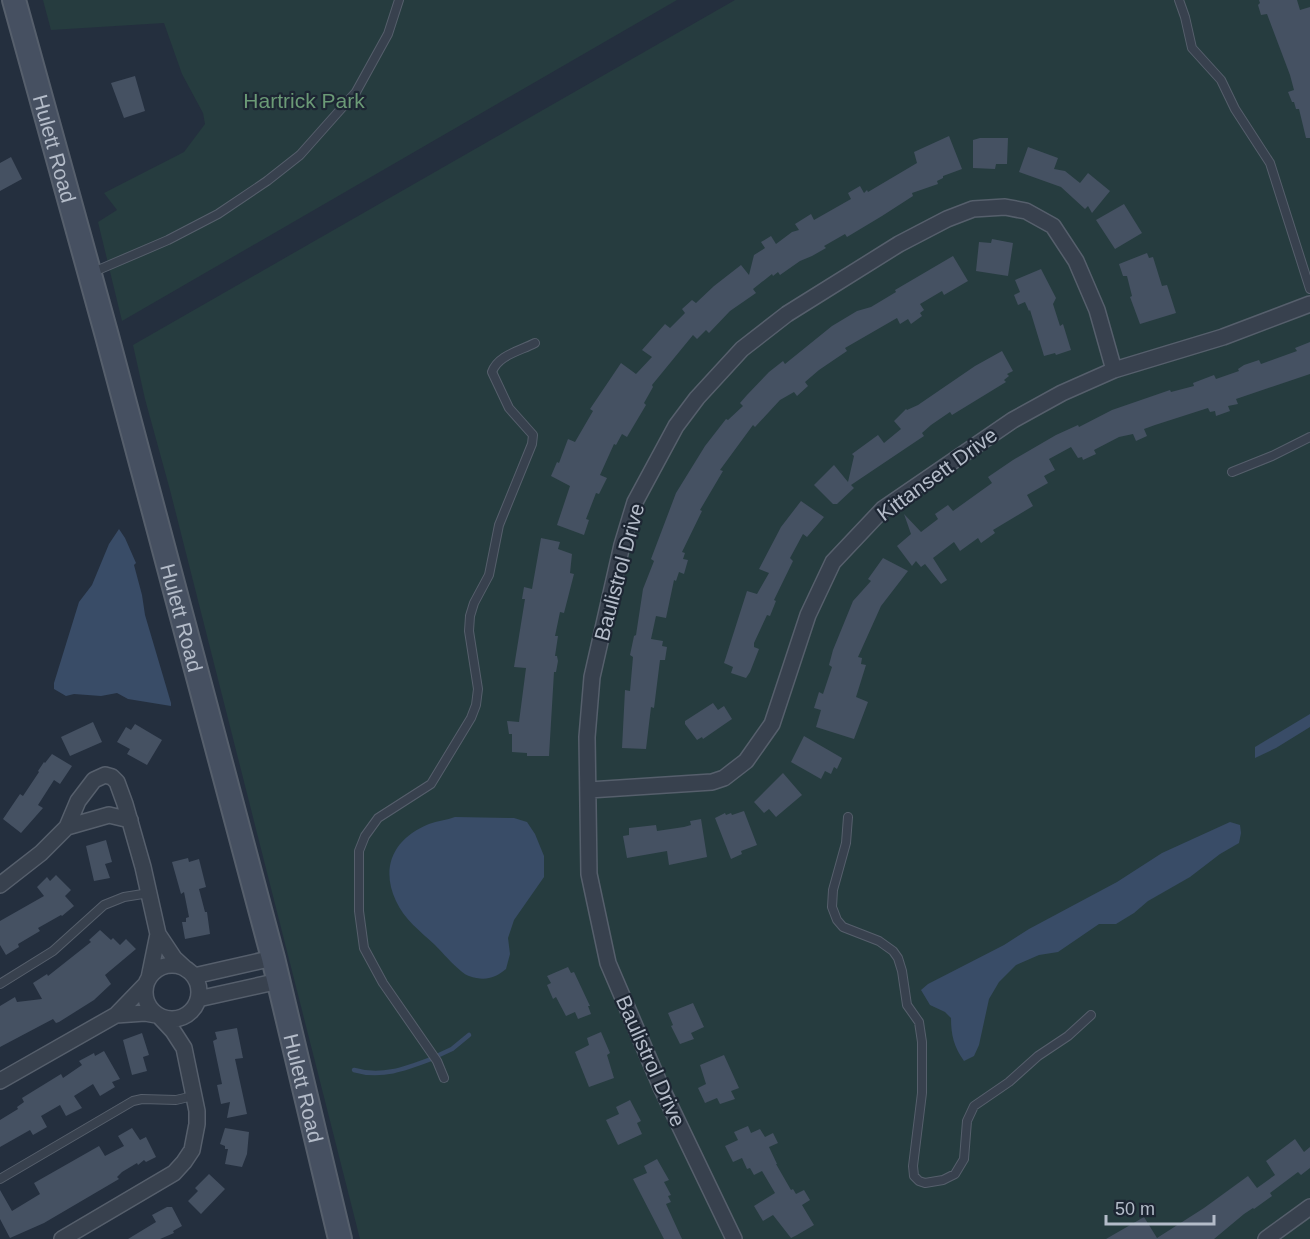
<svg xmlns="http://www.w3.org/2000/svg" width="1310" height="1239" font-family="Helvetica,sans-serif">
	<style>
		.green { fill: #263c3f }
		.water { fill: #394c67 }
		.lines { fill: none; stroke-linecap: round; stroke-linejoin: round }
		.stream { stroke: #394c67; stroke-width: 4.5 }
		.building { fill: #455162 }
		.lane-casing { stroke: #565f6c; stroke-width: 10 }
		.street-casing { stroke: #565f6c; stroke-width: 18 }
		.secondary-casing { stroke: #565f6c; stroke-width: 26 }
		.lane { stroke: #38414e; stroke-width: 8 }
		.street { stroke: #38414e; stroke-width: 15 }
		.secondary { stroke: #465061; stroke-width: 22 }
		.labels { text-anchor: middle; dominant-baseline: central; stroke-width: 4.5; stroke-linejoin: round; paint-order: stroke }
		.park-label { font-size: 21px; fill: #6b9a76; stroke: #1d2633 }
		.street-label { font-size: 21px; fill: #b4bcc9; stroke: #1d2633 }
	</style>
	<rect width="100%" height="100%" fill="#242f3e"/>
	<path class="green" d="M43,0H677L122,321L98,222L117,210L104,193L184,152L205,124L203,113L182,74L164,23L51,30Z
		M735,0H1310V1239H360L170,490L145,399L133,345Z"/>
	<path class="water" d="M119,529L125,538L136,563L134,565L142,595L145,615L171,703V706L128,699L117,693L101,696L74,694L66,696L54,689V683L79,602L92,585L109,544Z
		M1310,714V727L1276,748L1255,758V747Z
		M455,817L514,818L527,822L535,834L544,856V877L514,920L508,938L510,954L506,969C494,979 484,981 469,976C460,973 443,953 435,945C421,932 404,919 396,901C380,867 394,838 429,824C437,821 447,820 455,817Z
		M1230,822L1240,825L1241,833L1239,843L1220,854L1190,877L1148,901L1134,913L1116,924H1099L1058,952L1039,955L1016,965L999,982L989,999L979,1045L974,1056L964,1061C954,1047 951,1035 951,1018L945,1012L930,1005L921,990L928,984L1004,945L1029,929L1117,882L1162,853Z"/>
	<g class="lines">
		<path class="stream" d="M439,1055L452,1049L469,1035
			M354,1070C381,1078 405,1069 431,1059"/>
	</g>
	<path class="building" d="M1259,0H1297L1300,10L1310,7V138H1306L1299,109H1296L1294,102H1292L1288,92L1294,90L1290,75L1267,14L1261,15L1258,5L1260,3Z
		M135,76L145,111L124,118L111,83Z
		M949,136L962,169L943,176V178L937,181L938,184L912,193L913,196L882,216L847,237L845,234L824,246L826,248L812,256L800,261L780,275L778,272L773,276L772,274L753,289L756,293L730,311L709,333L706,330L697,339L693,335L652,385L653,387L644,403L646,405L627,437L622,434L616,445L614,444L600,475L607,478L599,494L596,493L586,519L589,520L584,535L557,525L570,486L551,476L557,462L559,463L568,439L575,442L593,411L590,409L621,363L636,374L652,357L642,350L665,324L670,328L685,313L682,309L692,300L696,303L714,286L741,265L749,275L754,255L765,248L761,242L771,236L776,244L792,232L799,230L795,224L811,214L814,220L851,199L848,193L860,186L864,193L867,190L868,192L917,163L914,152Z
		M980,138H1008L1007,164H996L995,169L973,168V140Z
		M1028,147L1058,158L1054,169L1065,171L1080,183L1088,173L1110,191L1092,213L1088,206L1085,209L1061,187L1019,172Z
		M11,157L22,179L0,191V163Z
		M1124,204L1142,233L1115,249L1096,220Z
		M992,239L1013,243L1008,276L976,271L979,242L991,243Z
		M1147,253L1149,258L1153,257L1162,286L1167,285L1176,313L1140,324L1130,297L1132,296L1127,276H1123L1119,264Z
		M953,256L968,281L944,295L942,291L920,304L924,310L920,313L922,316L911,324L908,319L900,324L897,318L845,348L847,351L819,370L805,382L808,386L797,396L794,392L780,400L755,427L753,425L720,470L723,471L700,510L702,511L682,552L685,553L683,559L688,560L684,574L679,572L676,581L674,580L666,618L656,616L651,639L663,641L662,646L667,647L665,660H660L654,708L651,707L646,749L622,748L625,690L630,691L633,657L630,655L634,636L636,635L643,589L654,561L651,559L676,493L705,446L726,419L728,420L743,406L740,403L747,395L769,372L783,361L785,364L832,326L857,311L871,307L896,292L895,290Z
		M1041,269L1056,298L1053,304L1060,326L1063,324L1071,350L1056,355L1055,353L1044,356L1030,310L1029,311L1025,302L1018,305L1014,295L1020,292L1015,280Z
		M1310,342V374L1236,399L1238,404L1228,406L1230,411L1216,416L1215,411L1210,412L1208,408L1155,425L1144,429L1147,436L1136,441L1133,434L1119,437L1094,450L1096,454L1083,460L1082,457L1078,458L1071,447L1049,459L1055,470L1044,476L1048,483L1027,495L1033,506L993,530L995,533L981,543L978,538L960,551L954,542L933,558L947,580L941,584L925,564L921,567L916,561L912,566L897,546L911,534L904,514L921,532L938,519L935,514L948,505L953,511L992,483L988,477L1013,460L1056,435L1078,425L1079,427L1112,410L1170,390L1171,392L1194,386L1193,383L1214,375L1216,379L1239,371L1238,369L1244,365L1259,360L1261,364L1297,351L1295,348Z
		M1002,351L1013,371L1007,374L1009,376L1004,380L1006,382L952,415L950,412L931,425L922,433L924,436L851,485L854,488L837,504H833L814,485L834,465L848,482L854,456L852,454L878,435L884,443L901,429L894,421L906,409L907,410L918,405L975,366Z
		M801,501L824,517L807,537L803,534L790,558L793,561L774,600L776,601L770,616L767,615L754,643V647L759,649L750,672L746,678L731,673L733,667L724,663L747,591L757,594L769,573L759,569L781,527Z
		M541,538L560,542L558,549L572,554L570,573L574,574L564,613L560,612L555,636H558L555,656H557L558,661L556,672H554L549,756H527V753L512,752V734H509L507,721L519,722L526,668L514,667L525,599H522L524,587L532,589Z
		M883,558L908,571L881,606L858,657L862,658L861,664L866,665L856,697L868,702L854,739L816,727L821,710L814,708L819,692L823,694L832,667L829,665L833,650L853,601L871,581L868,579Z
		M713,703L718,710L724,706L732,719L703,739L702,737L697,740L685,724V721Z
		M93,722L102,742L70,756L61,737Z
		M135,724L162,740L147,765L127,754L130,749L117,742L126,727L131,730Z
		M804,736L842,758L837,769L834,767L831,774L825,771L821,779L791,762Z
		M52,754L72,766L60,784L54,780L38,805L43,808L21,833L3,819L20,794L23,796L39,772L38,771L44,762L45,763Z
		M783,773L802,795L776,817L769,809L764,813L754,802Z
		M744,811L757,845L741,851L742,854L731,859L715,818L725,813L726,815L731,813L732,815Z
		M701,819L707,857L669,865L667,851L627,858L623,836L629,835V828L656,825L657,831L684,827L691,825L690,821Z
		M106,840L112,862L105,864L110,878L94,881L86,846Z
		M188,858L189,862L199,859L206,887L199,889L205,912H207L210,934L185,939L182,922H186V918L189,917L184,892L181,894L172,862Z
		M56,875L71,890L65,896L74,906L62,916L61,915L38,928L40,931L18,944L19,947L6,955L0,945V921L44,896L37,887L47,877L50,881Z
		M100,930L111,940L113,938L120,945L126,939L136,949L105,975L111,984L94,1000L59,1022L56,1023L53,1019L0,1047V1006L15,997L17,1002L42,999L33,983L47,974L48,976L91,942L89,940Z
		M568,967L571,973L574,972L590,1006H588L591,1014L578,1019L575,1012L566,1016L556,997L553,999L547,985L551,983L547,976Z
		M693,1003L704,1027L691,1033L694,1039L680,1044L671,1026L673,1025L668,1013Z
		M237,1028L243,1058L235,1059L247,1114L227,1118L230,1102L221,1104L217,1085L222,1084L213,1041L217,1039L215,1032Z
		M601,1032L610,1053L607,1055L614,1078L589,1087L575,1052L589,1045L587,1038Z
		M142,1033L149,1055L143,1057L147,1071L132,1075L123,1040Z
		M104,1051L120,1079L112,1082L115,1087L100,1096L93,1084L74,1096L82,1108L66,1116L60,1105L41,1116L47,1127L33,1135L30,1130L0,1147V1120L18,1109L17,1107L24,1102L22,1098L61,1074L63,1078L82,1065L79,1061L94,1053L95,1056Z
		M724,1055L739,1088L731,1091L735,1099L720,1104L717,1098L705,1103L698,1088L706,1084L700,1065Z
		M630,1100L641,1121L637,1123L642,1134L618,1145L606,1120L619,1114L616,1107Z
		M748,1126L751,1133L760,1129L765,1137L773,1133L778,1143L769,1147L777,1164H776L791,1190L793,1189L796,1194L804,1190L810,1200L802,1205L814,1225L797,1235L791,1238L773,1215L763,1221L754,1206L775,1193L762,1171L754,1175L750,1168L747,1169L742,1158L733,1162L725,1146L738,1140L734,1132Z
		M132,1128L140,1140L146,1137L156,1157L146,1162L144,1160L138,1165L137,1163L122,1172L117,1177L119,1179L44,1223L10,1238L0,1219V1190L12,1211L40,1194L34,1183L99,1146L105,1156L124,1146L118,1136Z
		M225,1128L249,1132L247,1154L242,1167L225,1164L228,1149H225V1146L220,1144Z
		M1295,1139L1304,1152L1310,1147V1168L1301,1175L1298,1172L1270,1193L1272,1196L1254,1209L1253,1208L1244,1214L1214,1239H1106L1144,1217L1157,1238L1204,1208L1248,1176L1257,1188L1275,1175L1266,1161Z
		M657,1159L669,1180L664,1182L671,1195L668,1196L671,1202L666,1204L682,1239H664L633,1179L647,1173L644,1166Z
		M209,1174L225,1189L201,1214L188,1201L198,1191L195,1188Z
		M167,1207H172L182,1226L173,1231L174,1233L160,1239H128L156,1222L152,1215Z"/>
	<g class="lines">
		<defs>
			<path id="lane" d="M1179,0L1185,17L1192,48L1221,80L1235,109L1270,163L1310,289
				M91,273L168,240L218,214L267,181L300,155L356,92L388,34L399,0
				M1232,472L1272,456L1310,437
				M848,817L846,843L833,890L832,907L837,920L843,927L879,941L893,951L898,958L902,971L907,1005L919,1022L922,1042V1093L913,1166L914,1176L919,1181L925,1183L943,1180L955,1174L964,1159L967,1121L974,1106L1009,1082L1038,1056L1068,1036L1091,1015
				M0,984L53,951L104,905L124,897L149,893
				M444,1078L437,1061L383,983L364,948L359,911V851L365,836L378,818L431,784L471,718L476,705L478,689L469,631L470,616L474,603L489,575L499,525L532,444L533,435L509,408L492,372C498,355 520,351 535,343
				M0,1179L133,1101L142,1099L176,1100L193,1096"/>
			<path id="street" d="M589,790L712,782L724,778L746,761L772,724L808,615L833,562L883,509L1013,420L1062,393L1114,370L1223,337L1310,304
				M67,827L109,815L130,820
				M0,885L41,853L67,827L78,801L94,780L105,775L112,777L117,782L125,804L143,867L158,934L174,958L187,970
				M145 992a27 27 0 1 1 54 0a27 27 0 1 1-54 0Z
				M194,976L273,958
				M149,978L158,934
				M198,999L279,981
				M116,1015L145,1013L156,1015
				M0,1081L116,1015L146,984
				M62,1239L174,1173L184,1162L192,1150L197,1124V1111L184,1048L173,1031L159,1016
				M734,1239L661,1087L608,963L589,874L587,737L592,677L622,545L635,502L676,426L697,398L742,349L787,314L899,244L947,219L973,209L1005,207L1026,211L1053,226L1076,261L1097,310L1114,370
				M1266,1239L1310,1207"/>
			<g id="secondary">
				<path id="s1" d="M14,0L107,336L273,958L340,1239"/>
			</g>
		</defs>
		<use href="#lane" class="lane-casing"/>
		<use href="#street" class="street-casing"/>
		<use href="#secondary" class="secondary-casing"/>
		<use href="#lane" class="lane"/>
		<use href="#street" class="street"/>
		<use href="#secondary" class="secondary"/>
	</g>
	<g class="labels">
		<g class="park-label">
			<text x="304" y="100">Hartrick Park</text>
		</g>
		<g class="street-label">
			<text stroke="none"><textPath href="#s1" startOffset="154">Hulett Road</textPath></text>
			<text transform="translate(937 474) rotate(-36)">Kittansett Drive</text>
			<text transform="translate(619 572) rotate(-75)">Baulistrol Drive</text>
			<text stroke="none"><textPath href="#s1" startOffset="640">Hulett Road</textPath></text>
			<text transform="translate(651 1061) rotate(66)">Baulistrol Drive</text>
			<text stroke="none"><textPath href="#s1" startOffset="1126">Hulett Road</textPath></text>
		</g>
	</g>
	<path d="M1106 1215v9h108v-9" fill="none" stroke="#b4bcc9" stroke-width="3"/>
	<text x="1115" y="1215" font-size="18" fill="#b4bcc9" stroke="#1d2633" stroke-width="4.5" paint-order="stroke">50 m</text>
</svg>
